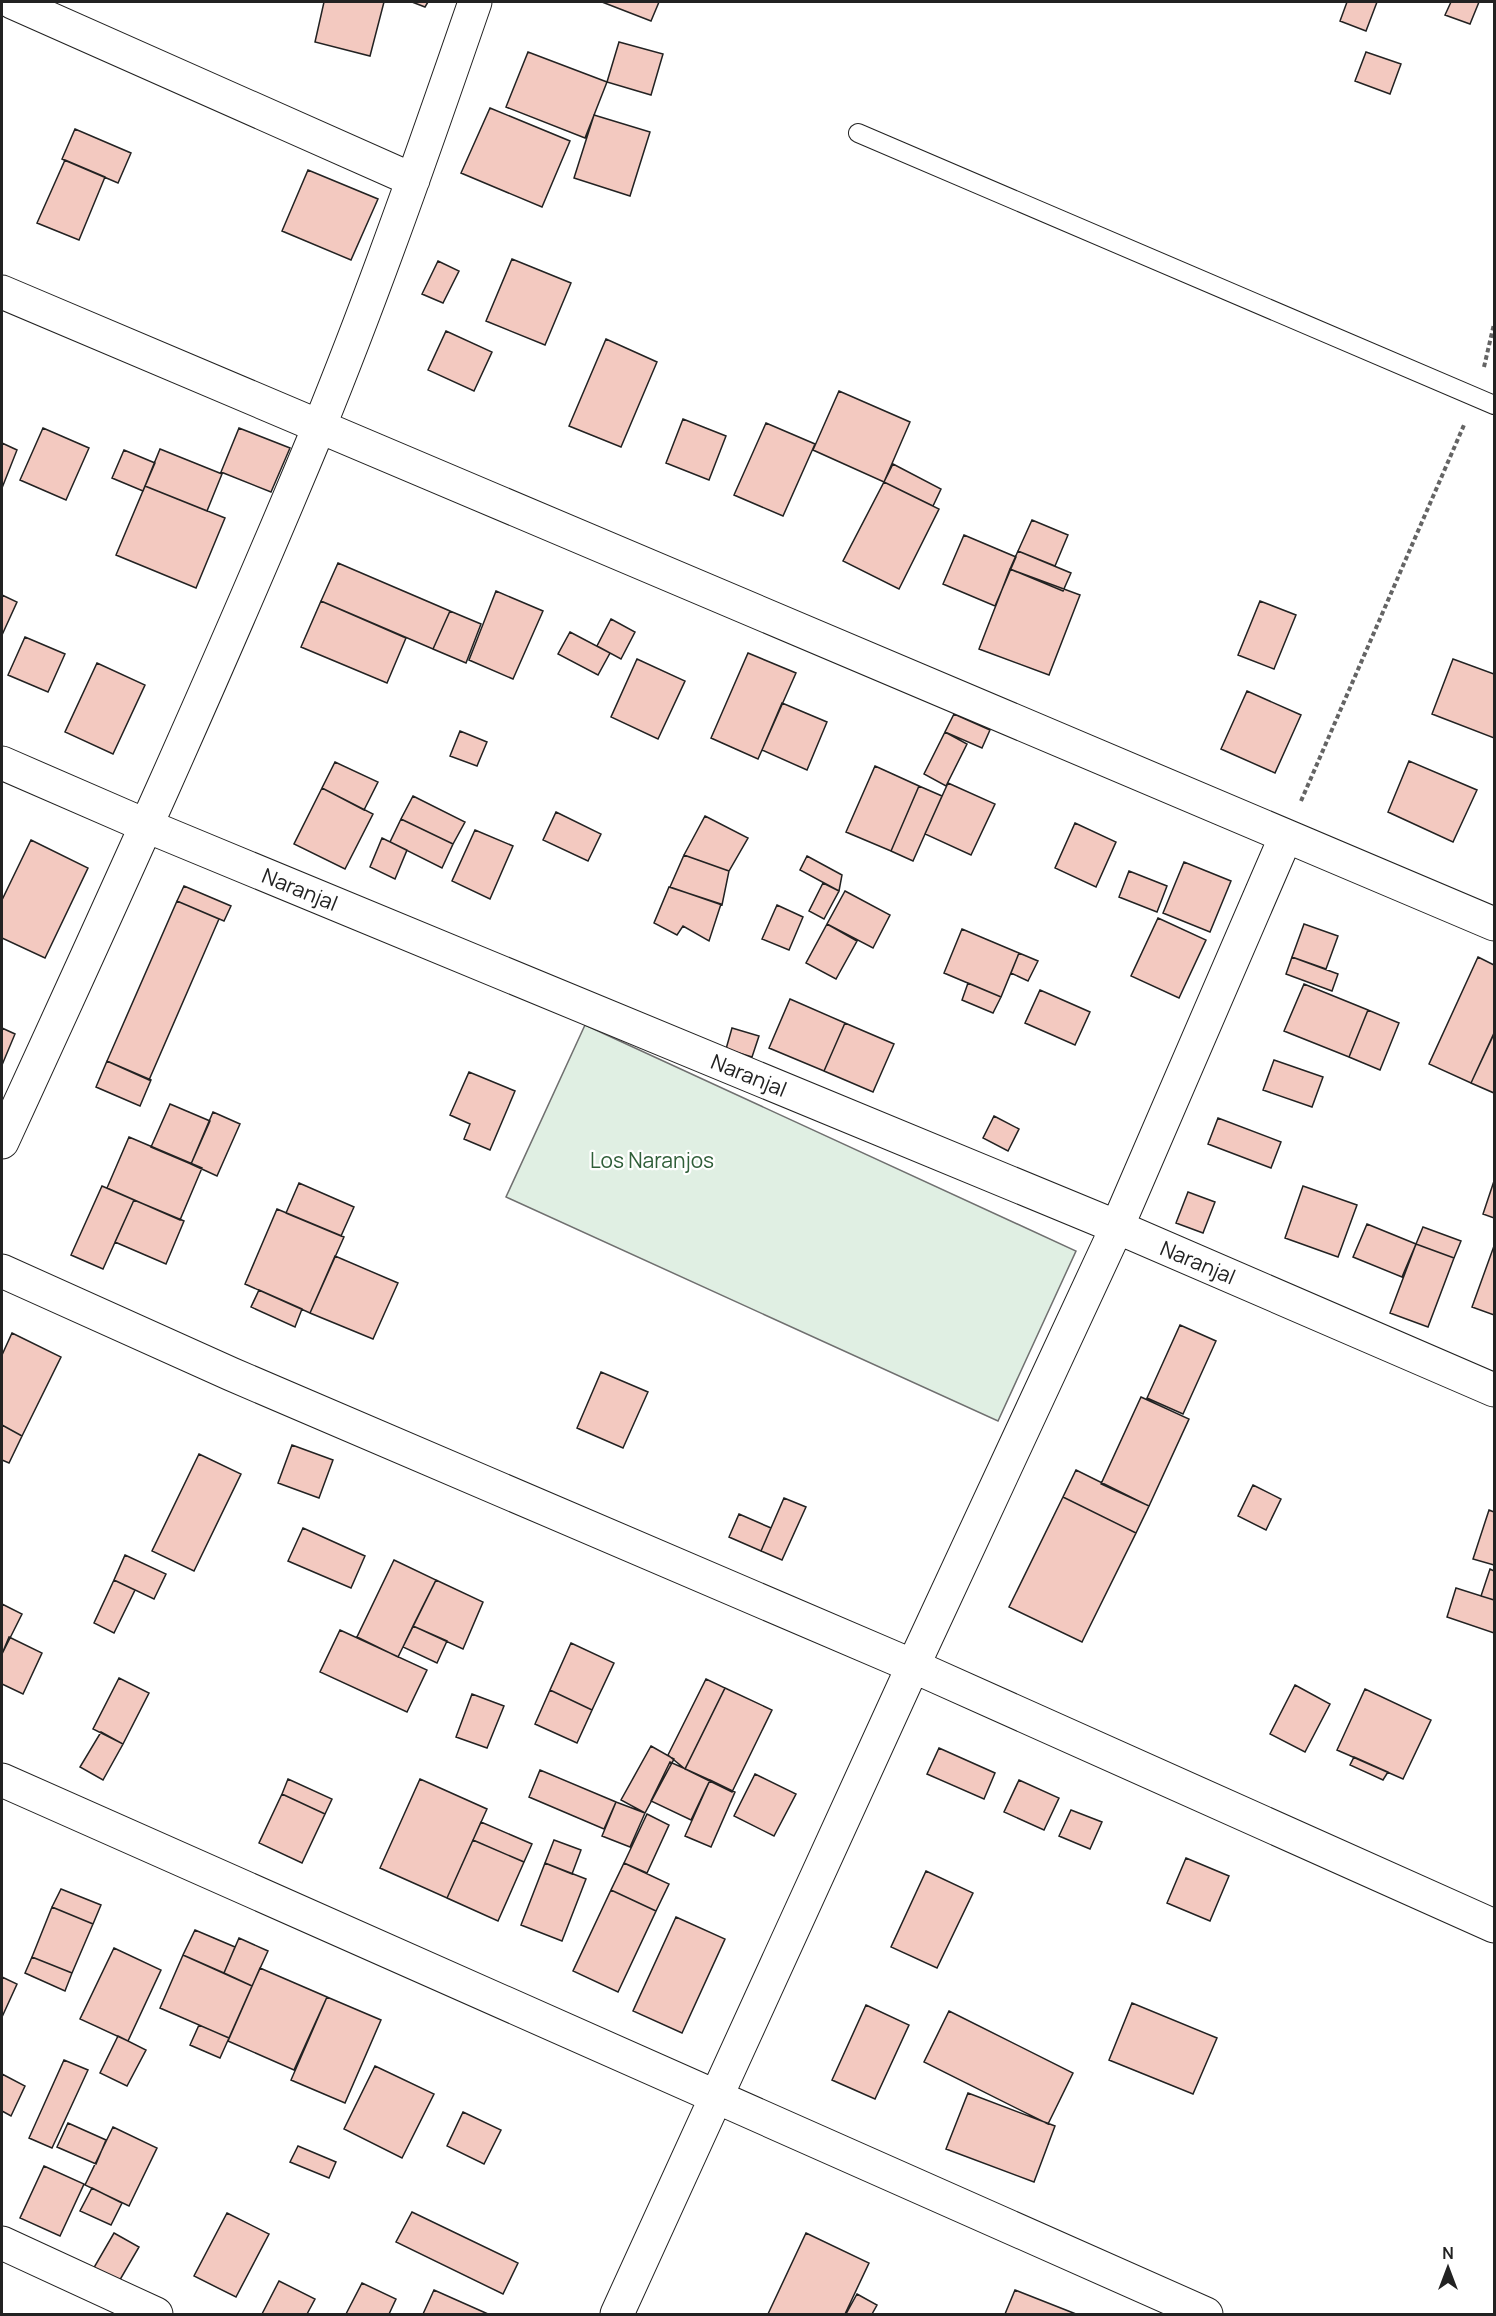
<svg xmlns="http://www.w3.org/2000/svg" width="1496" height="2316" font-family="Manrope,sans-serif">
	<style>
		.green { fill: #e0efe3; stroke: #6f6f6f; stroke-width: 1.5 }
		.building { fill: #f3c9c0; stroke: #222; stroke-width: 1.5 }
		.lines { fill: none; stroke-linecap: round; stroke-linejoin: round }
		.service-casing { stroke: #222; stroke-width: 20 }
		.minor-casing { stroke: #222; stroke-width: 35 }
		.path { stroke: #646464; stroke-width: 4; stroke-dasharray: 4.5 3; stroke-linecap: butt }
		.service { stroke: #fff; stroke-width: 18 }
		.minor { stroke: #fff; stroke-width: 33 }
		.labels { text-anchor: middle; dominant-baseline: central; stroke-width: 4.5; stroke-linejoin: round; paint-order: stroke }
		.street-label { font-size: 21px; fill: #222; stroke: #fff }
		.park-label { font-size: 21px; fill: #2f5e38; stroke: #fff }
	</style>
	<rect width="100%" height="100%" fill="#fff"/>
	<path class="green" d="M585,1025L1076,1251L998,1421L506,1197Z"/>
	<path class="building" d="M324,2H384L370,56L315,42Z
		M412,2H428L425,7Z
		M602,2H659L651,21Z
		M1347,2H1377L1366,31L1340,21Z
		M1451,2H1479L1470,24L1445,15Z
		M619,42L663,54L651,95L607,82Z
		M528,52L607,82L585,138L506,107Z
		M1366,52L1401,64L1390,94L1355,81Z
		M490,108L570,141L542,207L461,173Z
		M594,115L650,132L630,196L574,178Z
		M75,129L131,153L118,183L62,159Z
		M65,160L105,177L79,240L37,223Z
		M308,170L378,199L351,260L282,231Z
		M512,259L571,283L545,345L486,321Z
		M438,261L459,271L443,303L422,294Z
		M446,331L492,352L474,391L428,370Z
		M606,339L657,362L621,447L569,426Z
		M839,391L910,422L884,482L813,450Z
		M683,419L726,436L709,480L666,463Z
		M766,423L815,444L783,516L734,495Z
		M43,428L89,448L66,500L20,480Z
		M239,428L290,448L271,492L221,472Z
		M2,443L17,450L2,488Z
		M160,449L222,474L207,511L145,486Z
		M124,450L155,463L143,491L112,478Z
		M893,464L941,489L933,506L884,482Z
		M884,482L939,509L899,589L843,561Z
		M145,486L225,518L196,588L116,555Z
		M1032,520L1068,535L1055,566L1018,551Z
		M964,535L1016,557L995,606L943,584Z
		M1018,551L1071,573L1063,591L1010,569Z
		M338,563L450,611L433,649L321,601Z
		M1010,569L1080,595L1049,675L979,649Z
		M496,591L543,611L513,679L469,660Z
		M2,595L17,602L2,635Z
		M321,601L406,638L387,683L301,647Z
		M1260,601L1296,615L1274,669L1238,655Z
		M450,611L481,624L466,663L433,649Z
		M611,619L635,632L621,659L597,646Z
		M570,632L610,653L598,675L558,654Z
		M25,637L65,654L48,692L8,675Z
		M748,653L796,673L758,759L711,738Z
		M637,659L685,681L658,739L611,717Z
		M1453,659L1494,674V738L1432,714Z
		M97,663L145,685L113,754L65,732Z
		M1247,691L1301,715L1275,773L1221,749Z
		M782,703L827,722L807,770L762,750Z
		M954,714L990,730L982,748L945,732Z
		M460,731L487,742L477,766L450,756Z
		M945,732L967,744L946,786L924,774Z
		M1409,761L1477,790L1453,842L1388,812Z
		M335,762L378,782L364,810L322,788Z
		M875,766L919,786L891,851L846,832Z
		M948,783L995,804L971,855L925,834Z
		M919,786L942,796L913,861L891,851Z
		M322,788L373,814L345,869L294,844Z
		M413,796L465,822L453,844L401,819Z
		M556,812L601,834L588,861L543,840Z
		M705,816L748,838L729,871L684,855Z
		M401,819L453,844L442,868L390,842Z
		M1075,823L1116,842L1096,887L1055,868Z
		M475,830L513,846L490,899L452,881Z
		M382,838L407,850L395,879L370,867Z
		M31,840L88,868L45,958L2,938V900Z
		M684,855L729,871L722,905L670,887Z
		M807,856L842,875L839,891L800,870Z
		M1184,862L1231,881L1210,932L1163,913Z
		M1129,871L1167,886L1157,912L1119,897Z
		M823,883L839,891L824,919L809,911Z
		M184,886L231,906L224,921L177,901Z
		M669,887L721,904L709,941L683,926L677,935L654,923Z
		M845,891L890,915L873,948L827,924Z
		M177,901L219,919L149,1080L107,1061Z
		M777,905L803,917L789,950L762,939Z
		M1158,918L1206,940L1179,998L1131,976Z
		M827,924L857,941L836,979L806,963Z
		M1304,924L1338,936L1326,969L1292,957Z
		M962,929L1019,953L1001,997L944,973Z
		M1019,953L1038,961L1028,981L1011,973Z
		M1292,957L1338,974L1332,991L1286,974Z
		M1478,957L1494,965V1033L1471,1083L1429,1064Z
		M968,983L1001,997L993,1013L962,1000Z
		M1304,984L1368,1010L1349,1057L1284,1031Z
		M1040,990L1090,1012L1075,1045L1025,1023Z
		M790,999L845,1023L824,1071L769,1048Z
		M1368,1010L1399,1023L1380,1070L1349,1057Z
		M845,1023L894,1044L873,1092L824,1071Z
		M2,1028L15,1034L2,1065Z
		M732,1028L759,1036L752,1057L726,1049Z
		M1494,1034V1093L1471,1083Z
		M1274,1060L1323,1077L1312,1107L1263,1090Z
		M107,1061L151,1080L140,1106L96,1087Z
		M469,1072L515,1091L490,1150L464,1139L470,1124L450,1115Z
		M170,1104L210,1121L191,1164L151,1147Z
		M213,1112L240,1124L217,1176L191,1164Z
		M994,1116L1019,1129L1008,1151L983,1138Z
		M1218,1118L1281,1142L1271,1168L1208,1144Z
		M129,1137L202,1168L180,1220L107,1188Z
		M1494,1181V1218L1483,1214Z
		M299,1183L354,1207L341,1236L286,1213Z
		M102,1186L134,1200L103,1269L71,1255Z
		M1303,1186L1357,1205L1338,1257L1285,1238Z
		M1188,1192L1215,1202L1203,1233L1176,1223Z
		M134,1200L184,1221L166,1264L115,1242Z
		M277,1209L344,1237L310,1313L245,1284Z
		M1367,1224L1416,1244L1402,1277L1353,1257Z
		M1423,1227L1461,1241L1454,1258L1416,1244Z
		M1416,1244L1454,1258L1428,1327L1390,1313Z
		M1494,1246V1315L1472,1307Z
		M335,1256L398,1283L373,1339L310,1313Z
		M259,1290L302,1309L295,1327L251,1307Z
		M1180,1325L1216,1341L1183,1414L1147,1398Z
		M12,1333L61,1357L22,1436L2,1425V1355Z
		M601,1372L648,1392L623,1448L577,1428Z
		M1141,1397L1189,1419L1149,1506L1101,1484Z
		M2,1425L22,1436L9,1463L2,1460Z
		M292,1445L333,1460L319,1498L278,1483Z
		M199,1454L241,1474L194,1571L152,1551Z
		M1076,1470L1149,1506L1136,1533L1063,1497Z
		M1253,1485L1281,1499L1266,1530L1238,1516Z
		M1063,1497L1136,1533L1082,1642L1009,1607Z
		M784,1498L806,1507L782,1560L761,1551Z
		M1489,1510L1494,1512V1565L1473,1559Z
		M739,1514L771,1528L761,1551L729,1537Z
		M303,1528L365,1556L351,1588L288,1561Z
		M125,1555L166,1574L154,1599L114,1580Z
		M394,1560L436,1580L398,1657L357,1637Z
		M1490,1569L1494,1571V1600L1481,1596Z
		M114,1580L135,1590L114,1633L94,1623Z
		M436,1580L483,1602L463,1649L413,1626Z
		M1456,1588L1494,1600V1633L1447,1617Z
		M2,1604L22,1614L2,1654Z
		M413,1626L447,1641L437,1663L403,1647Z
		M340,1630L427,1670L407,1712L320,1672Z
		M9,1637L42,1653L23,1694L2,1684V1654Z
		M571,1643L614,1663L592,1710L550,1690Z
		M119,1678L149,1693L123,1744L93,1729Z
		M706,1679L725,1688L685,1769L668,1755Z
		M1295,1685L1330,1704L1305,1752L1270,1734Z
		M725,1688L772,1710L732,1792L685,1769Z
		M1365,1689L1431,1720L1403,1779L1337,1750Z
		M550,1690L592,1710L577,1743L535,1724Z
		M472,1694L504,1706L487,1748L456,1737Z
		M101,1732L123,1744L103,1780L80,1767Z
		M651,1746L674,1759L645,1813L621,1800Z
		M939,1748L995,1773L984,1799L927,1774Z
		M1354,1757L1388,1772L1383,1780L1350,1765Z
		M670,1762L710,1780L691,1820L651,1801Z
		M540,1770L616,1802L604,1829L529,1797Z
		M755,1774L796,1794L774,1836L734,1816Z
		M288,1779L332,1799L325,1814L282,1794Z
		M420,1779L487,1809L447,1898L380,1868Z
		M710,1780L735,1792L711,1847L685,1836Z
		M1019,1780L1059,1798L1044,1830L1004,1812Z
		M282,1794L325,1814L302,1863L259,1843Z
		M616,1802L645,1813L630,1847L602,1836Z
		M1071,1810L1102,1822L1090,1849L1059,1836Z
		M647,1814L669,1825L647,1873L624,1863Z
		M481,1822L532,1844L524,1862L473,1840Z
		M473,1840L524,1862L498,1921L447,1898Z
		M554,1840L581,1850L572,1874L545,1863Z
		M1186,1858L1229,1876L1210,1921L1167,1903Z
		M545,1863L586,1879L562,1941L521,1925Z
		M624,1863L669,1884L656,1911L611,1890Z
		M926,1871L973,1893L937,1968L891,1947Z
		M61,1889L101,1905L93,1924L52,1907Z
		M611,1890L656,1911L618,1992L573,1971Z
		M52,1907L93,1924L72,1973L32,1957Z
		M676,1917L725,1939L682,2033L633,2011Z
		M195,1930L235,1947L224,1973L183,1955Z
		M239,1938L268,1951L252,1986L224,1973Z
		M114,1948L161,1970L128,2041L80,2019Z
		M183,1955L252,1986L229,2038L160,2008Z
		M32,1957L72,1973L65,1991L25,1973Z
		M260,1968L327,1997L294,2070L228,2041Z
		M2,1977L17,1984L2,2017Z
		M327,1997L381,2020L345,2103L291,2080Z
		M1132,2003L1217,2038L1193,2094L1109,2060Z
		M866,2005L909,2025L875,2099L832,2080Z
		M949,2011L1073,2073L1048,2124L924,2062Z
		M199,2025L229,2038L220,2058L190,2045Z
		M118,2036L146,2050L127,2086L100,2073Z
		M64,2060L88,2070L52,2148L29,2138Z
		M375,2066L434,2094L402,2158L344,2129Z
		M2,2074L25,2086L11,2116L2,2111Z
		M968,2093L1055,2126L1034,2182L946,2149Z
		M463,2112L501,2130L484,2164L447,2146Z
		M68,2123L106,2140L96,2164L57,2147Z
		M113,2127L157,2148L129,2206L85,2185Z
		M298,2146L336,2162L329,2178L290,2162Z
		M44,2166L84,2184L60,2236L20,2218Z
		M92,2188L122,2203L111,2225L80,2211Z
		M412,2212L518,2263L503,2294L396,2242Z
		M227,2213L269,2234L236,2297L194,2276Z
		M114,2233L139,2247L117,2285L92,2271Z
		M806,2233L869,2263L845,2314H768Z
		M279,2281L315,2299L307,2314H262Z
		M362,2283L396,2299L389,2314H346Z
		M434,2290L488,2314H423Z
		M1015,2290L1076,2314H1005Z
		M857,2294L877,2305L872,2314H846Z"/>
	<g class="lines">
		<defs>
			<path id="service" d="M858,133L1494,405"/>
			<path id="minor" d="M12,2L413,180
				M2,292L1494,924
				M2,763L147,826L1117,1227L1494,1390
				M2,1142C111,905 219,668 319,427C376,287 426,144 475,2
				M2,1271L231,1374L913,1666L1494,1926
				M2,1780L1206,2314
				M2,2243L156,2314
				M617,2314L913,1666L1117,1227L1286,836"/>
		</defs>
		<use href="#service" class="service-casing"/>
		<use href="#minor" class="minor-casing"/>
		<path class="path" d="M1484,367L1494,324
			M1301,801L1464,425"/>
		<use href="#service" class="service"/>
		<use href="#minor" class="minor"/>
	</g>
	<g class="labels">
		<g class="street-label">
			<text transform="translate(300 889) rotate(22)">Naranjal</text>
			<text transform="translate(749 1075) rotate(22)">Naranjal</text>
			<text transform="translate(1198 1262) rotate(23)">Naranjal</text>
		</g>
		<g class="park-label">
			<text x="652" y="1160">Los Naranjos</text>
		</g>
	</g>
	<rect width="1496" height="2316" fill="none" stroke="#222222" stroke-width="6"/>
	<g transform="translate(1448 2268)" stroke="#ffffff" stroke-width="4.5" paint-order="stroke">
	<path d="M0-4.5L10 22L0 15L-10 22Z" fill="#222222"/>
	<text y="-9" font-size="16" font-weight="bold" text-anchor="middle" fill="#222222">N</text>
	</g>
</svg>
